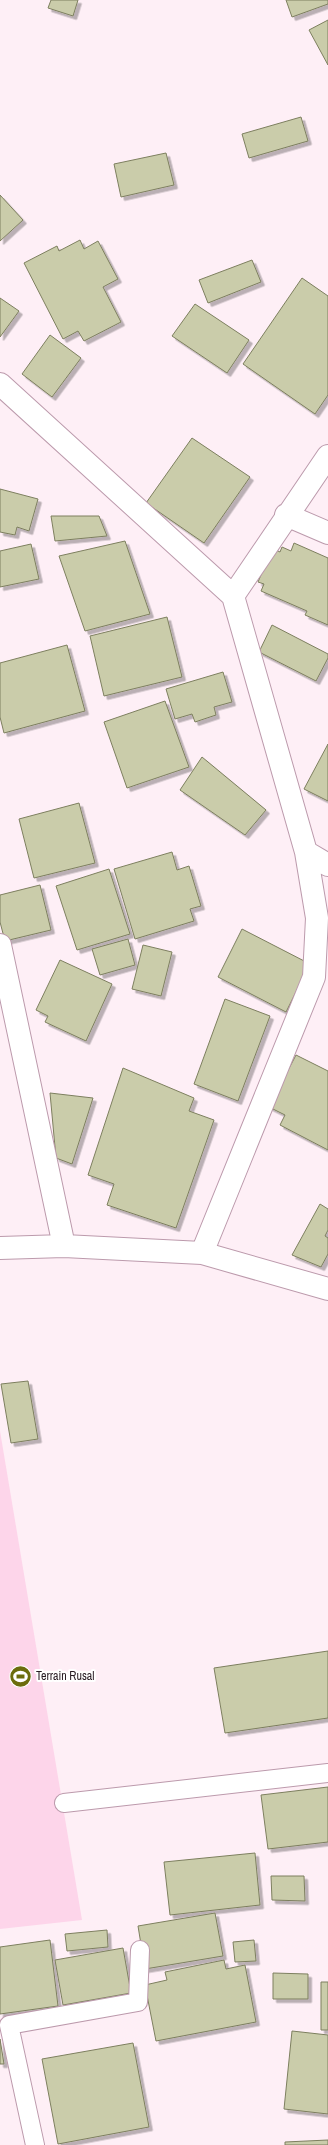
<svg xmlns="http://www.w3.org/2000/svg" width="328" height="2145" font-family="'Archivo Narrow',sans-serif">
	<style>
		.green { fill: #fdd5ea }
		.building { fill: #caccaa; stroke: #7d7f5f; filter: url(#shadow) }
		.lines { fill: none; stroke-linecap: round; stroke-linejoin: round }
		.service-casing { stroke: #bc9aac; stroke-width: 20 }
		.minor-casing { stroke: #bc9aac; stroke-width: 24 }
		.service { stroke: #fff; stroke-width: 18 }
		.minor { stroke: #fff; stroke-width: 22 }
		.labels { text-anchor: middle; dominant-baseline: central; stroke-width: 4; stroke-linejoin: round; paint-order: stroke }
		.poi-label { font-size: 12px; fill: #271a21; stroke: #fff; text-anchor: start }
	</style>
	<defs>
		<filter id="shadow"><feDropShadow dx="3.5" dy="3.5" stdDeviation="0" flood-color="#0004"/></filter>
	</defs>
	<rect width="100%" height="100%" fill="#feeff6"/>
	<path class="green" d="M0,1431L82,1920L0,1929Z"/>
	<path class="building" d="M51,0H78L73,16L48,8Z
		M286,0H328V4L292,17Z
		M328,20V65L309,30Z
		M301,117L308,141L249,158L242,134Z
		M166,153L174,185L121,197L114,164Z
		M0,195L23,220L0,241Z
		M80,240L84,249L98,241L118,279L103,287L121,322L84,341L78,331L63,339L24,263L57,246L59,251Z
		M252,260L261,282L208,303L199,280Z
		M302,278L328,296V395L315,414L243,364Z
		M0,298L19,311L0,337Z
		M195,304L249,340L227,373L172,336Z
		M50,335L81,358L52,397L22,374Z
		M192,438L250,477L204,543L146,503Z
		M0,489L38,499L29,531L17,527L15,535L0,532Z
		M51,516H99L107,536L55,541Z
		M125,541L150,614L85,631L59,556Z
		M294,543L328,558V625L305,615L307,611L261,591L264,584L258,582L272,548L280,552L282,547L291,551Z
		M31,544L39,579L0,587V551Z
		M167,617L182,677L104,696L90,636Z
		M272,625L328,654V658L316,681L259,652Z
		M67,645L85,711L4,733L0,717V663Z
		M223,672L232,702L214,707L216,715L195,722L192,714L175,719L166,689Z
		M165,701L189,767L127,788L104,722Z
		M328,744V801L304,789Z
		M202,757L266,810L245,835L180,790Z
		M79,803L95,863L34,878L19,819Z
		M172,852L177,870L189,866L201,906L190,909L194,921L135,939L114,869Z
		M109,869L130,934L77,950L56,886Z
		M40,885L51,930L5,941L0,922V895Z
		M242,929L310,964L286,1012L218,977Z
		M128,939L135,965L100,975L92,949Z
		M143,945L172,952L161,996L132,989Z
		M60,960L112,984L86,1041L45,1022L48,1016L36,1010Z
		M225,999L270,1016L238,1101L194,1084Z
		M296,1055L328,1071V1150L280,1125L285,1115L269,1107Z
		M123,1068L194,1098L189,1111L214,1120L176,1228L107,1205L114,1184L88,1175Z
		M50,1093L93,1098L72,1164L56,1158Z
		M320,1204L328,1209V1230L325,1236L328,1238V1254L321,1267L292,1255Z
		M28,1381L38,1439L11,1443L1,1384Z
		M328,1651V1718L225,1733L214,1668Z
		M328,1787V1842L268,1849L261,1795Z
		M255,1853L260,1905L170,1915L164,1862Z
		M271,1876H304L305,1901L272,1900Z
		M215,1913L223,1956L145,1969L138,1926Z
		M107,1930L108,1947L67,1951L65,1934Z
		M50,1940L58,2006L0,2014V1947Z
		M254,1940L256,1961L235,1962L233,1942Z
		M123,1948L131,1993L63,2005L55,1960Z
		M224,1960L226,1969L245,1965L256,2022L156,2041L145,1985L167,1980L165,1972Z
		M273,1973L308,1974V1999H273Z
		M321,1982H328V2030H321Z
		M292,2031L328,2035V2114L284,2109Z
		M0,2039L4,2064H0Z
		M133,2043L149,2127L58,2144L42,2059Z
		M328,2140V2145H285V2142Z"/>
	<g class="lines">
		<defs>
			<path id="service" d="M64,1803L328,1773
				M35,2145L9,2025L138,2002L140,1950"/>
			<path id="minor" d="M0,384L233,596L306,852L317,918L314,977L202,1253
				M286,515L328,533
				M233,596L328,456
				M306,852L328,865
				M0,945L64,1246
				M0,1248L64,1246L202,1253L328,1289"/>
		</defs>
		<use href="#service" class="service-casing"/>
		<use href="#minor" class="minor-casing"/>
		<use href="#service" class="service"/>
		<use href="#minor" class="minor"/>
	</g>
	<defs>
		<symbol id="stadium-disc" viewBox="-11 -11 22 22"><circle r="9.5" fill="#6b6c0c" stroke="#fff"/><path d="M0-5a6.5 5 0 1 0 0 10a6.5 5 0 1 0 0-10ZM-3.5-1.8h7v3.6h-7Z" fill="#fff"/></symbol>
	</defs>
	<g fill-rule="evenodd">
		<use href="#stadium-disc" x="8" y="1664" width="25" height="25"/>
	</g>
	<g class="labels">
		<g class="poi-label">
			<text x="36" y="1676">Terrain Rusal</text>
		</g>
	</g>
</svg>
